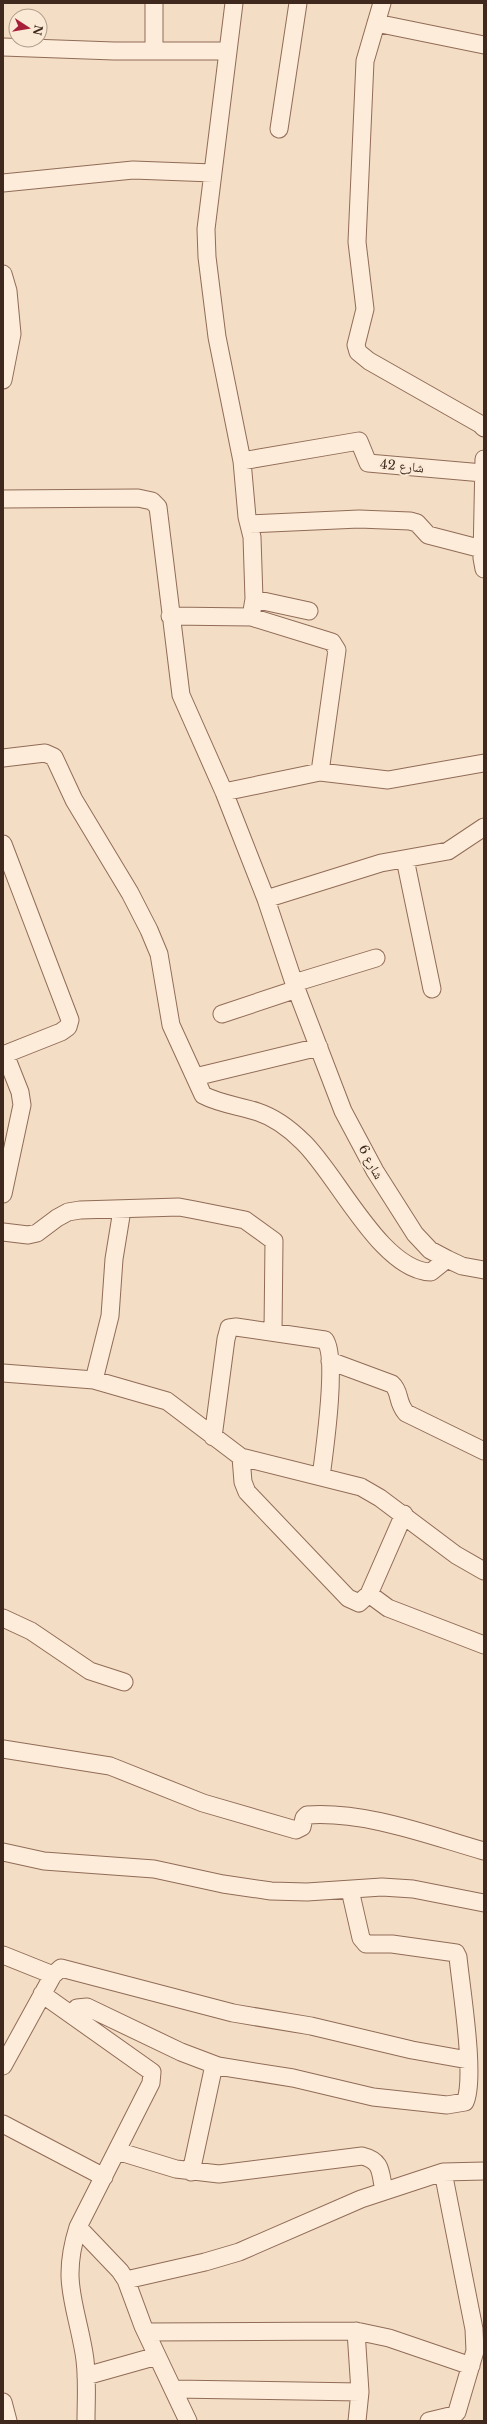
<svg xmlns="http://www.w3.org/2000/svg" width="487" height="2424" font-family="'Libre Baskerville','Noto Naskh Arabic',serif">
	<style>
		.lines { fill: none; stroke-linecap: round; stroke-linejoin: round }
		.minor-casing { stroke: #916c58; stroke-width: 19 }
		.minor { stroke: #fcecd9; stroke-width: 17 }
		.labels { text-anchor: middle; dominant-baseline: central; stroke-width: 4; stroke-linejoin: round; paint-order: stroke }
		.street-label { font-size: 13px; fill: #3f281d; stroke: #fae9d5 }
	</style>
	<rect width="100%" height="100%" fill="#f3ddc4"/>
	<g class="lines">
		<defs>
			<path id="minor" d="M154,3V51
				M234,3L206,229L207,257L217,337L242,461L247,517L252,537L254,599L251,617
				M382,3L365,61L357,242L365,309L356,345L358,352L369,361L480,424L484,428
				M376,23L484,45
				M3,47L114,51H228
				M279,129L298,3
				M3,183L133,170L213,173
				M3,274L8,291L12,334L3,335
				M3,380L12,334
				M484,459L482,558L484,569
				M242,461L359,441L368,463L483,473
				M3,499L138,498L152,501L158,507L181,695L224,792L266,899L294,983L343,1111L375,1171L415,1234L430,1250L447,1259L462,1266L484,1270
				M249,524L359,519L410,521L417,523L428,535L482,549
				M254,599L309,611
				M170,616L251,617L332,642L337,650L320,772
				M3,758L45,753L54,757L74,800L130,893L149,930L159,954L171,1025L203,1095C220,1104 240,1106 258,1112C276,1118 290,1129 303,1142C337,1174 381,1271 431,1272L447,1259
				M224,792L320,772L388,780L484,763
				M3,844L70,1020L68,1027L61,1032L3,1055
				M405,859L432,989
				M266,899L381,863L448,851L484,827
				M294,983L376,958
				M222,1014L297,989
				M195,1077L319,1047
				M3,1194L22,1105L20,1092L5,1054
				M3,1232L28,1235L37,1233L57,1218L68,1212L80,1210L179,1207L195,1210L245,1220L274,1241L273,1332
				M330,1361L392,1384C401,1392 396,1401 406,1413L484,1451
				M3,1373L94,1380L167,1401L241,1457L361,1487L380,1498L456,1555L484,1571
				M94,1380L110,1316L114,1259L122,1210
				M213,1437L226,1339L229,1328L236,1327L325,1340C338,1357 324,1454 321,1477
				M241,1457L243,1482L247,1492L348,1598L359,1603L369,1594
				M404,1514L369,1594L388,1608L484,1645
				M3,1618L31,1631L90,1671L124,1682
				M3,1749L110,1766L203,1803L296,1830L302,1827L304,1818L307,1815C366,1811 428,1835 484,1851
				M3,1852L44,1861L154,1869L223,1884L271,1891L307,1892L382,1887L413,1889L484,1903
				M3,1955L53,1975
				M42,1994L152,2072L151,2083L78,2227C61,2281 75,2301 84,2353C88,2375 86,2399 86,2421
				M72,2015L77,2008L87,2007L181,2052L218,2066L293,2078L373,2097L447,2105L465,2102C476,2078 461,1988 458,1957L456,1953L449,1952L392,1944H366L361,1938L350,1890
				M3,2066L53,1975L61,1968L233,2013L311,2026L412,2050L468,2060
				M3,2124L104,2177
				M117,2151L176,2169L219,2174L362,2156C383,2161 380,2173 384,2191
				M191,2172L214,2065
				M78,2227L120,2271L126,2280L143,2326L188,2421
				M126,2280L205,2262L239,2252L361,2199L443,2172L484,2171
				M356,2331L360,2392L357,2421
				M146,2332L356,2331L389,2338L471,2366
				M86,2376L157,2356
				M173,2389L360,2392
				M3,2402L8,2421
				M429,2421L454,2415L457,2412L475,2351L474,2329L443,2172"/>
		</defs>
		<use href="#minor" class="minor-casing"/>
		<use href="#minor" class="minor"/>
	</g>
	<g class="labels">
		<g class="street-label">
			<text transform="translate(402 466) rotate(5)">شارع 42</text>
			<text transform="translate(371 1162) rotate(61)">شارع 6</text>
		</g>
	</g>
	<rect width="487" height="2424" fill="none" stroke="#3f281d" stroke-width="8"/>
	<g transform="translate(28 28) rotate(102)"><circle r="19" fill="#fae9d5" stroke="#af9c8b"/>
	<path d="M0-3L7 15L0 10L-7 15Z" fill="#a72039"/>
	<text y="-6" font-size="11" font-weight="bold" text-anchor="middle" fill="#3f281d">N</text>
	</g>
</svg>
